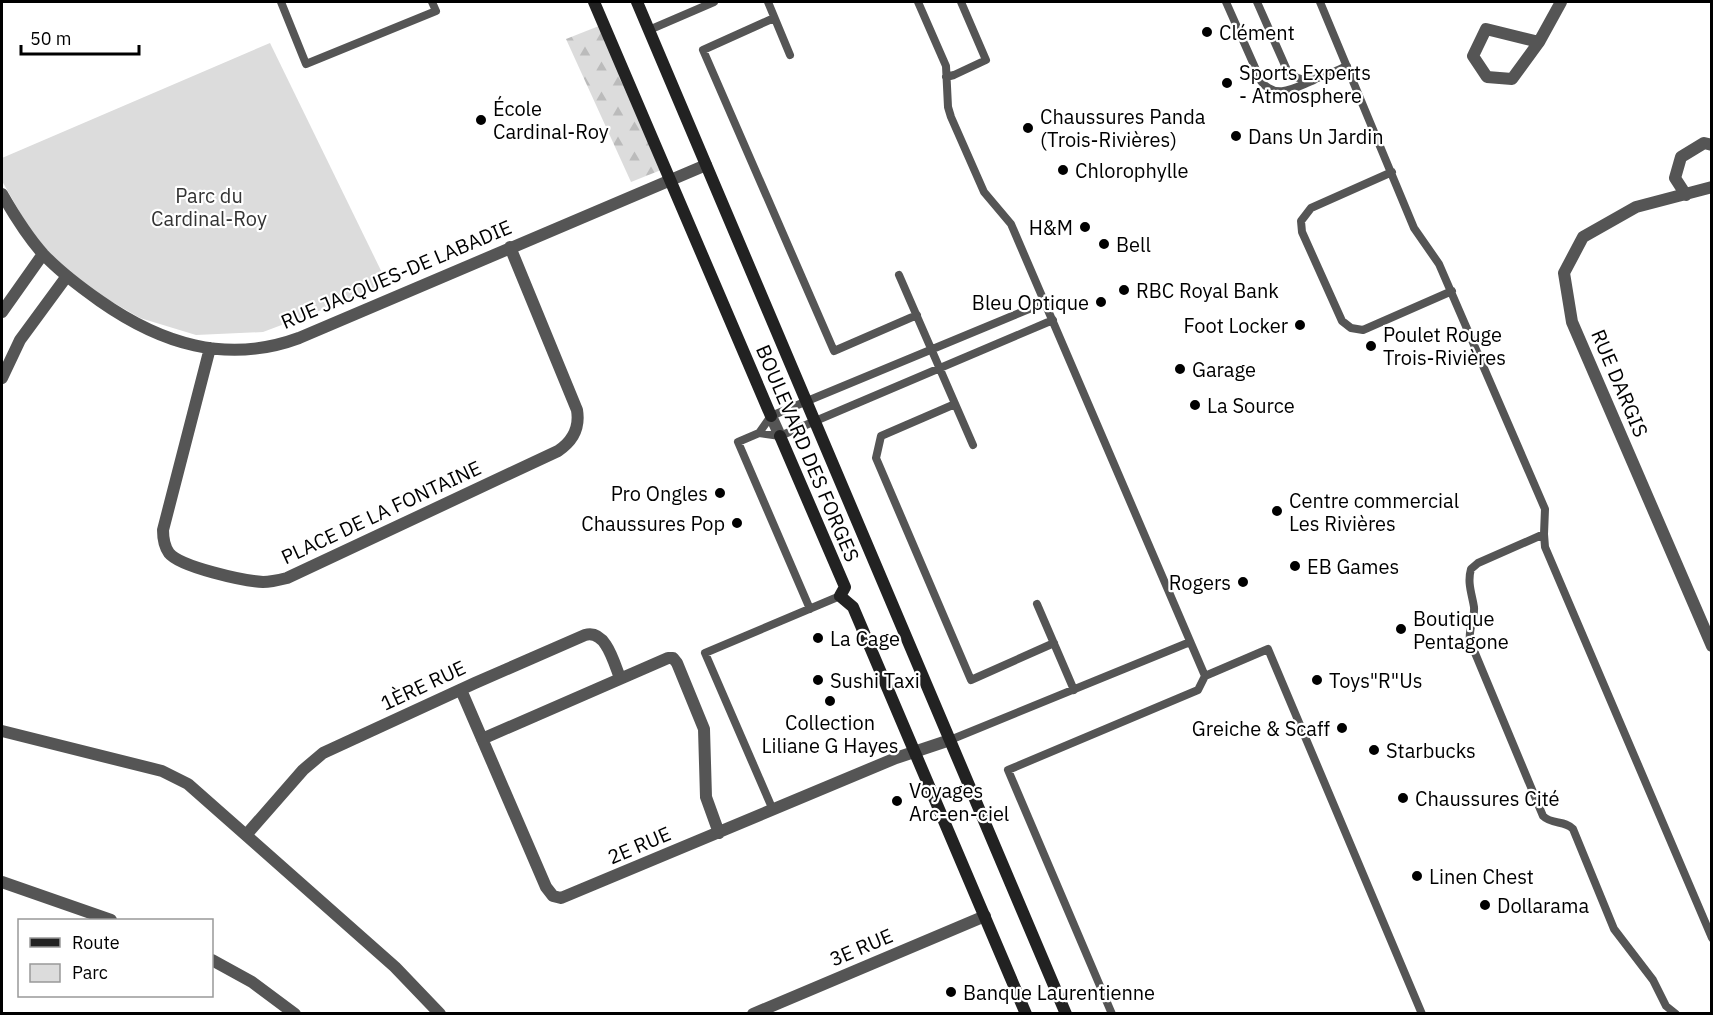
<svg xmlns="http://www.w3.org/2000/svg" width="1713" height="1015" font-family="'IBM Plex Sans',sans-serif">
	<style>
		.forest { fill: url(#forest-firs) }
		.park { fill: #dcdcdc }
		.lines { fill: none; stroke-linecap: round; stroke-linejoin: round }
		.service { stroke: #555; stroke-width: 8 }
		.minor { stroke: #555; stroke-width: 12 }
		.tertiary { stroke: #555; stroke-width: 12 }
		.secondary { stroke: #222; stroke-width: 12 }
		.poi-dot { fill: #000; stroke: #fff; stroke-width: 2 }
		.labels { text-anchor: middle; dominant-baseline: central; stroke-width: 4.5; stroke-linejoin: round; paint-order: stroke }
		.poi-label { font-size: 20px; fill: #000; stroke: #fff; text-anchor: start }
		.park-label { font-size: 20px; fill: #333; stroke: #fff }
		.street-label { font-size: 20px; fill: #000; stroke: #fff }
	</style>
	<defs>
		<pattern id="forest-firs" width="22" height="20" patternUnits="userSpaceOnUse" patternTransform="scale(1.5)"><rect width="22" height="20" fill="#dcdcdc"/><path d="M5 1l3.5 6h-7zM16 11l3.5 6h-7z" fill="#bbb"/></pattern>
	</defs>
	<rect width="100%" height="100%" fill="#fff"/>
	<path class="forest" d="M604,24L666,168L631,182L566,39Z"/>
	<path class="park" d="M270,43L388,285L263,332L196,335L140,318L55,269L38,244L2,181V158Z"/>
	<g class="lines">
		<path class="service" d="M281,2L306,64L436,11L432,2
			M768,2L790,55
			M918,2L946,66L948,107L951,117L984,192L1011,224L1205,676
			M1226,2L1261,81C1276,101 1296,87 1314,80
			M1257,2L1287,70C1304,90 1328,74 1347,66
			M1320,2L1414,228L1439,264L1545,509L1544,534L1478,563L1471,569C1467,583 1472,594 1474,607C1475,619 1468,629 1470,641L1543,816C1552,825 1565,820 1573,829L1614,929L1653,980L1666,1006L1676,1014
			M774,18L703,50L834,351L917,315
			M649,30L714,2
			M946,77L954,75L986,60L961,2
			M1392,172L1311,208L1301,221L1302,232L1342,321L1351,328L1363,330L1452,291
			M899,275L973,445
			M955,404L881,436L876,458L971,680L1054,643
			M759,433L780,436L1053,320
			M1544,534L1545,547L1712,938
			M1037,604L1074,690
			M810,609L738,442L759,433L771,416L1046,302
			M950,740L1190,642
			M773,810L705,653L840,596
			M1112,1014L1008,770L1198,690L1205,676L1268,649L1422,1014"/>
		<path class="minor" d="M1539,42L1486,29L1473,56L1487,77L1512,79L1539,42L1561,2
			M1712,187L1636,207L1583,237L1564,273L1572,322L1712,646
			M2,194C14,215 27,236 43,254C60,272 80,287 100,301C160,343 226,365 299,338L706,165
			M1686,195L1675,178L1681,157L1704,143L1712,145
			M2,312L43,254
			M210,348L163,530C163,538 164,546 169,553C180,567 244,581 263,582C271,582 279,580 287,578L558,451C573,441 580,428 577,410L510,247
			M2,378L20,340L67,276
			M461,690L546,887L553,896L561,898L896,758L950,740
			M482,739L668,658H673L677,663L704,729L706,797L719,833
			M247,834L303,770L323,753L475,683L585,635C606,629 614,663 620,678
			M2,882L111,920
			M212,960L252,982L295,1014
			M753,1014L985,916"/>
		<path class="tertiary" d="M771,416L780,436
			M2,731L162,771L188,784L395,967L440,1014"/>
		<path class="secondary" d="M594,2L771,416
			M637,2L1066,1014
			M780,436L845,587L840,596L853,607L1026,1014"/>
	</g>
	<g class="poi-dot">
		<circle cx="1207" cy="32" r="6"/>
		<circle cx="1227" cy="83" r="6"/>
		<circle cx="481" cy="120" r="6"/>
		<circle cx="1028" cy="128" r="6"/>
		<circle cx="1236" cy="136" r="6"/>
		<circle cx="1063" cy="170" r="6"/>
		<circle cx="1085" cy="227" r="6"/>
		<circle cx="1104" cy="244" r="6"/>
		<circle cx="1124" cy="290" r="6"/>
		<circle cx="1101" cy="302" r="6"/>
		<circle cx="1300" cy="325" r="6"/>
		<circle cx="1371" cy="346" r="6"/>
		<circle cx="1180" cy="369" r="6"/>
		<circle cx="1195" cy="405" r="6"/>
		<circle cx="720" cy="493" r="6"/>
		<circle cx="1277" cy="511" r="6"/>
		<circle cx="737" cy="523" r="6"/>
		<circle cx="1295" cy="566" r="6"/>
		<circle cx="1243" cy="582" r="6"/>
		<circle cx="1401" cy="629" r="6"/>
		<circle cx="818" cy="638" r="6"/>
		<circle cx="818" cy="680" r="6"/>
		<circle cx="1317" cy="680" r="6"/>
		<circle cx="830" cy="701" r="6"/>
		<circle cx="1342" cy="728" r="6"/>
		<circle cx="1374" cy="750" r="6"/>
		<circle cx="1403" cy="798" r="6"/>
		<circle cx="897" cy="801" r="6"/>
		<circle cx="1417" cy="876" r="6"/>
		<circle cx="1485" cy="905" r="6"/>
		<circle cx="951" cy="992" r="6"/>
	</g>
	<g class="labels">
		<g class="poi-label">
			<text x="1219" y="32">Clément</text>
			<text x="1239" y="72">Sports Experts<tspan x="1239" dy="23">- Atmosphere</tspan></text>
			<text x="493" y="108">École<tspan x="493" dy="23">Cardinal-Roy</tspan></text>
			<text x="1040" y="116">Chaussures Panda<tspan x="1040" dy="23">(Trois-Rivières)</tspan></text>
			<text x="1248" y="136">Dans Un Jardin</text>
			<text x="1075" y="170">Chlorophylle</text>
			<text x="1073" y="227" text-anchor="end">H&amp;M</text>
			<text x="1116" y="244">Bell</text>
			<text x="1136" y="290">RBC Royal Bank</text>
			<text x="1089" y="302" text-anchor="end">Bleu Optique</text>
			<text x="1288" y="325" text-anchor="end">Foot Locker</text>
			<text x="1383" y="334">Poulet Rouge<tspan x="1383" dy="23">Trois-Rivières</tspan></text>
			<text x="1192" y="369">Garage</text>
			<text x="1207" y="405">La Source</text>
			<text x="708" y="493" text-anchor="end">Pro Ongles</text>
			<text x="1289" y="500">Centre commercial<tspan x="1289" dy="23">Les Rivières</tspan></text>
			<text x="725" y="523" text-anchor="end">Chaussures Pop</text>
			<text x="1307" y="566">EB Games</text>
			<text x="1231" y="582" text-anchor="end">Rogers</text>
			<text x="1413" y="618">Boutique<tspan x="1413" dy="23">Pentagone</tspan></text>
			<text x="830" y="638">La Cage</text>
			<text x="830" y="680">Sushi Taxi</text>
			<text x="1329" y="680">Toys"R"Us</text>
			<text x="830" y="722" text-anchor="middle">Collection<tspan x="830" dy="23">Liliane G Hayes</tspan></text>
			<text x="1330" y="728" text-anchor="end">Greiche &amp; Scaff</text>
			<text x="1386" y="750">Starbucks</text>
			<text x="909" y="790">Voyages<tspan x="909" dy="23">Arc-en-ciel</tspan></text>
			<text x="1415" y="798">Chaussures Cité</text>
			<text x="1429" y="876">Linen Chest</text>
			<text x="1497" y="905">Dollarama</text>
			<text x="963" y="992">Banque Laurentienne</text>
		</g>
		<g class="park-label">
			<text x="209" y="195">Parc du<tspan x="209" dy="23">Cardinal-Roy</tspan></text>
		</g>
		<g class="street-label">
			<text transform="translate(396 274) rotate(-23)">RUE JACQUES-DE LABADIE</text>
			<text transform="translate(1620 383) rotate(67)">RUE DARGIS</text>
			<text transform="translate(808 453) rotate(67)">BOULEVARD DES FORGES</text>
			<text transform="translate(381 512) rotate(-25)">PLACE DE LA FONTAINE</text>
			<text transform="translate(423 685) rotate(-25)">1ÈRE RUE</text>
			<text transform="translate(639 845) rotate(-23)">2E RUE</text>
			<text transform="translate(861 947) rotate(-23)">3E RUE</text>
		</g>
	</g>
	<rect width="1713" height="1015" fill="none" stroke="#000000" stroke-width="6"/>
	<rect x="18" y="919" width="195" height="78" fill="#ffffff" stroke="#999999" stroke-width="1.5"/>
	<rect x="30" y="938" width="30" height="9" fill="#222222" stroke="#999999" stroke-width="1.5"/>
	<text x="72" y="949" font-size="18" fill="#000000">Route</text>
	<rect x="30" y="964" width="30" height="18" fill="#dcdcdc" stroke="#999999" stroke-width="1.5"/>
	<text x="72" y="979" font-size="18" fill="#000000">Parc</text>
	<path d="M21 45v9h118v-9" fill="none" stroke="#000000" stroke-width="3"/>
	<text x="30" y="45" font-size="18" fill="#000000" stroke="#ffffff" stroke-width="4.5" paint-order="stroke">50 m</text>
</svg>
